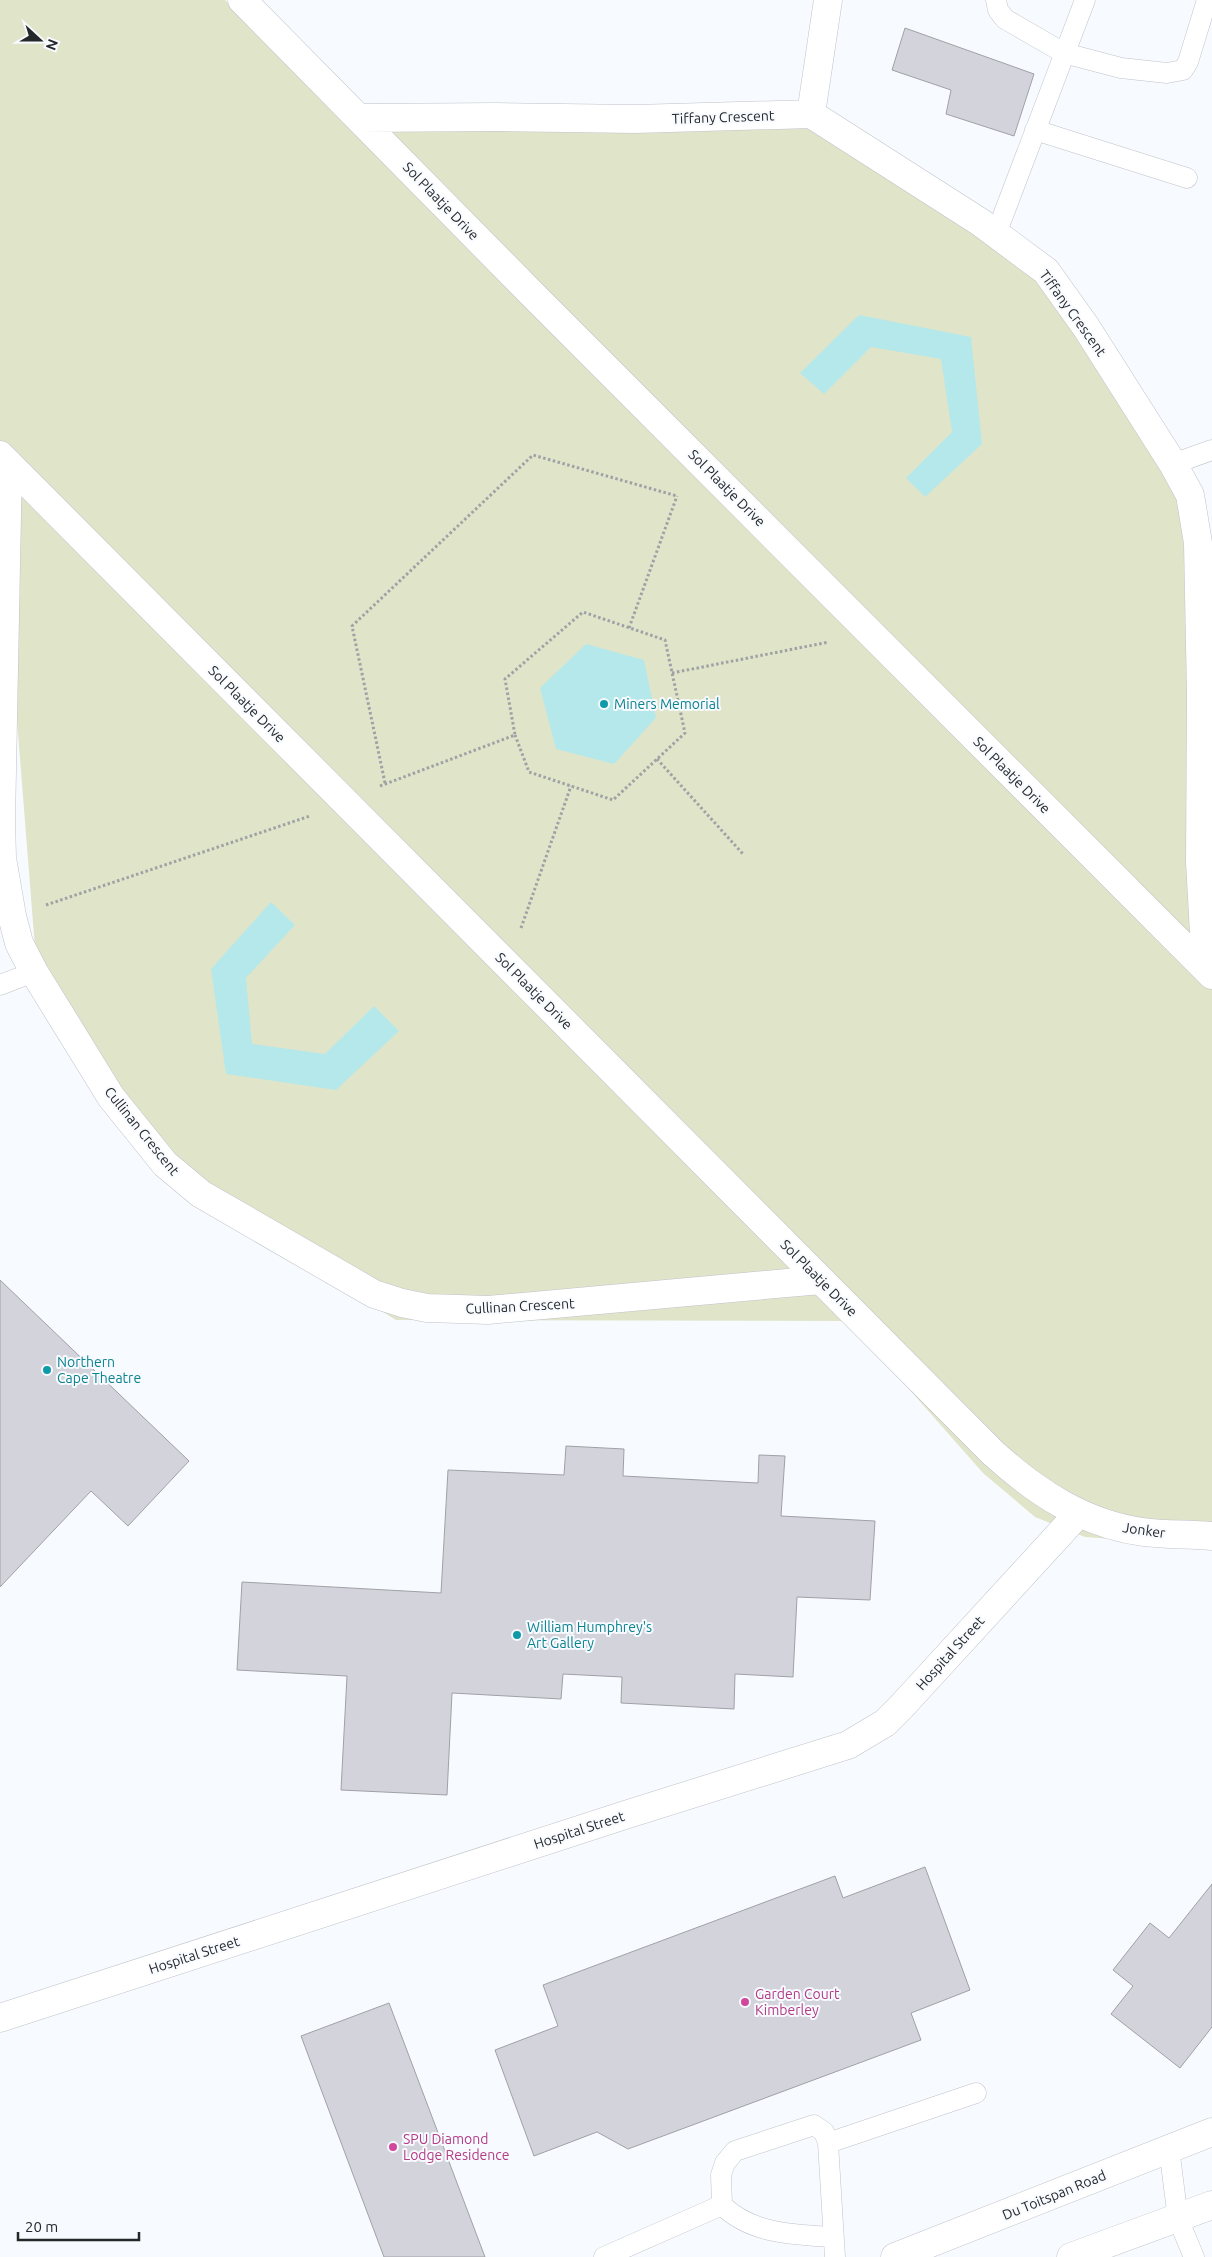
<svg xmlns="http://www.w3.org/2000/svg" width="1212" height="2257" font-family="Ubuntu,sans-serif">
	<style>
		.green { fill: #e0e4c9 }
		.water { fill: #b5e8eb }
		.building { fill: #d3d4db; stroke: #a0a1a8 }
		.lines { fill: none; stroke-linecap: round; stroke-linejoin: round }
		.service-casing { stroke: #bfc3ca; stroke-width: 21 }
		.minor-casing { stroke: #bfc3ca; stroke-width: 29 }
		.tertiary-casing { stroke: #bfc3ca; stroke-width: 29 }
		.path { stroke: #9fa2a5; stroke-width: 3; stroke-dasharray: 2.5 2.5; stroke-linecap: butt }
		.service { stroke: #fff; stroke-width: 20 }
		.minor { stroke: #fff; stroke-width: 28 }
		.tertiary { stroke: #fff; stroke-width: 28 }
		.culture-dot { fill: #0f9aa8; stroke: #f7fafe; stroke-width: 2 }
		.hotel-dot { fill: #d1479c; stroke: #f7fafe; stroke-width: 2 }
		.labels { text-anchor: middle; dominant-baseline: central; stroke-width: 4; stroke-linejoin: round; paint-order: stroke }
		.street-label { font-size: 14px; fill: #252729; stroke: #f7fafe }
		.culture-label { font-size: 14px; fill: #0d838f; stroke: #f7fafe; text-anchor: start }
		.hotel-label { font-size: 14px; fill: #b23c85; stroke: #f7fafe; text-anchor: start }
	</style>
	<rect width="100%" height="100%" fill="#f7fafe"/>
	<path class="green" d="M0,0H225L360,127L808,125L1037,273L1184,497L1212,989V1546L1085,1537L1035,1517L983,1473L849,1321L396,1320L173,1182L39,998L11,645L0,449Z"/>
	<path class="water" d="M859,315L971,337L982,444L925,497L906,478L952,432L941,359L871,347L824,394L800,373Z
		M586,644L644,660L656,718L614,764L556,749L540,688Z
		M271,902L295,925L246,978L252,1044L325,1054L374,1006L399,1031L336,1090L226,1074L211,969Z"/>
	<path class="building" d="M905,28L1034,74L1014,136L946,114L951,90L892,70Z
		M0,1280L189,1461L128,1526L91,1491L0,1587Z
		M566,1446L624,1449L623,1476L758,1483L759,1455L785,1456L781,1516L875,1521L870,1600L797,1597L793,1677L735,1674L734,1709L621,1703L622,1677L563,1674L561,1699L452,1693L447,1795L341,1790L347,1676L237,1670L242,1582L441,1593L448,1470L564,1475Z
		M925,1867L970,1990L911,2013L921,2040L628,2149L597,2132L534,2156L495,2050L558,2026L543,1985L835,1876L843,1898Z
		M1212,1884V2027L1180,2068L1111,2014L1133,1986L1113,1970L1150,1923L1169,1938Z
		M389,2003L485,2257H384L301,2036Z"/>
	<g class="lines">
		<defs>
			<path id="service" d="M996,0L998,10L1005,19L1064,53L1121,68L1167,73L1183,70L1188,62L1207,0
				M1035,130L1187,178
				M996,234L1085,0
				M1173,464L1212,450
				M0,985L34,972
				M828,2143L976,2093
				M1169,2148L1178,2219L1194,2257
				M722,2205C751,2234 795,2235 833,2237
				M604,2257L722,2205L721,2175L725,2163L735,2151L814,2125L824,2132L828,2143L835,2257"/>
			<path id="minor" d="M242,0L537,299L1212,975
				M811,114L828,0
				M361,118L496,117L635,119L811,114L980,222L1046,271L1086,327L1173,464L1190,495L1198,543L1201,695L1200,862L1206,969
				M0,455L993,1453C1036,1492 1084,1524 1143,1532C1165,1535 1189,1534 1212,1536
				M8,463L1,822L2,858L12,916L19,943L34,972L111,1097L165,1164L201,1194L374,1294L402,1303L427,1308L488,1310L821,1280
				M0,2018L625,1815L848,1745L885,1723L901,1707L1078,1514"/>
			<path id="tertiary" d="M895,2257L1212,2132
				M1071,2257L1212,2205"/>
		</defs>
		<use href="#service" class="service-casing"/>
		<use href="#minor" class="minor-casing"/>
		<use href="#tertiary" class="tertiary-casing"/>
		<path class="path" d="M629,628L677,496
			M672,673L829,642
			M657,759L743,854
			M385,783L352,626L533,455L677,496
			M380,786L515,735L505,679L583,612L665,640L685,733L613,800L529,772L515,735
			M46,905L310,816
			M521,928L571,786"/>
		<use href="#service" class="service"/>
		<use href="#minor" class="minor"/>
		<use href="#tertiary" class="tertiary"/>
	</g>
	<g class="culture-dot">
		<circle cx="604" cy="704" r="5"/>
		<circle cx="47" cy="1370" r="5"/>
		<circle cx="517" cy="1635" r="5"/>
	</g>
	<g class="hotel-dot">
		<circle cx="745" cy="2002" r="5"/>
		<circle cx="393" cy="2147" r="5"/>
	</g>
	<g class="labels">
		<g class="street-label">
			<text transform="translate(723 117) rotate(-2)">Tiffany Crescent</text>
			<text transform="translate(441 201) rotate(46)">Sol Plaatje Drive</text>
			<text transform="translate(1073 313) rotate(54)">Tiffany Crescent</text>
			<text transform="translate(727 488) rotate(45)">Sol Plaatje Drive</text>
			<text transform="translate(247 704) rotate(45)">Sol Plaatje Drive</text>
			<text transform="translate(1012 775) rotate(45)">Sol Plaatje Drive</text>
			<text transform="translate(534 991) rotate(45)">Sol Plaatje Drive</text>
			<text transform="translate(142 1131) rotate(51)">Cullinan Crescent</text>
			<text transform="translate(819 1278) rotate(45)">Sol Plaatje Drive</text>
			<text transform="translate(520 1306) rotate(-3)">Cullinan Crescent</text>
			<text transform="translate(1144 1530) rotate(8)">Jonker</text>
			<text transform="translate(950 1653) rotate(-48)">Hospital Street</text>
			<text transform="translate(579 1830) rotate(-18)">Hospital Street</text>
			<text transform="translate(194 1955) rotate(-18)">Hospital Street</text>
			<text transform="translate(1054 2195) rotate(-22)">Du Toitspan Road</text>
		</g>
		<g class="culture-label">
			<text x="614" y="704">Miners Memorial</text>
			<text x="57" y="1362">Northern<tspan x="57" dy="16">Cape Theatre</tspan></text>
			<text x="527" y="1627">William Humphrey's<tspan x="527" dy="16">Art Gallery</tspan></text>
		</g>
		<g class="hotel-label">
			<text x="755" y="1994">Garden Court<tspan x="755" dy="16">Kimberley</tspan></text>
			<text x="403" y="2139">SPU Diamond<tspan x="403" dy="16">Lodge Residence</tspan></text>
		</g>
	</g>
	<g transform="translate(40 40) rotate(111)" stroke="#f7fafe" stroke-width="4" paint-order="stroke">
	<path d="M0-4L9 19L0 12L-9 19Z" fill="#252729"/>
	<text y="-8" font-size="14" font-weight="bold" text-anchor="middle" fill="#252729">N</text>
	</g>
	<path d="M18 2232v8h121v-8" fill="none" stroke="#252729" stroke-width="2.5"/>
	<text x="25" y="2232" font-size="15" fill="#252729" stroke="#f7fafe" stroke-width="4" paint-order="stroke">20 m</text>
</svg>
